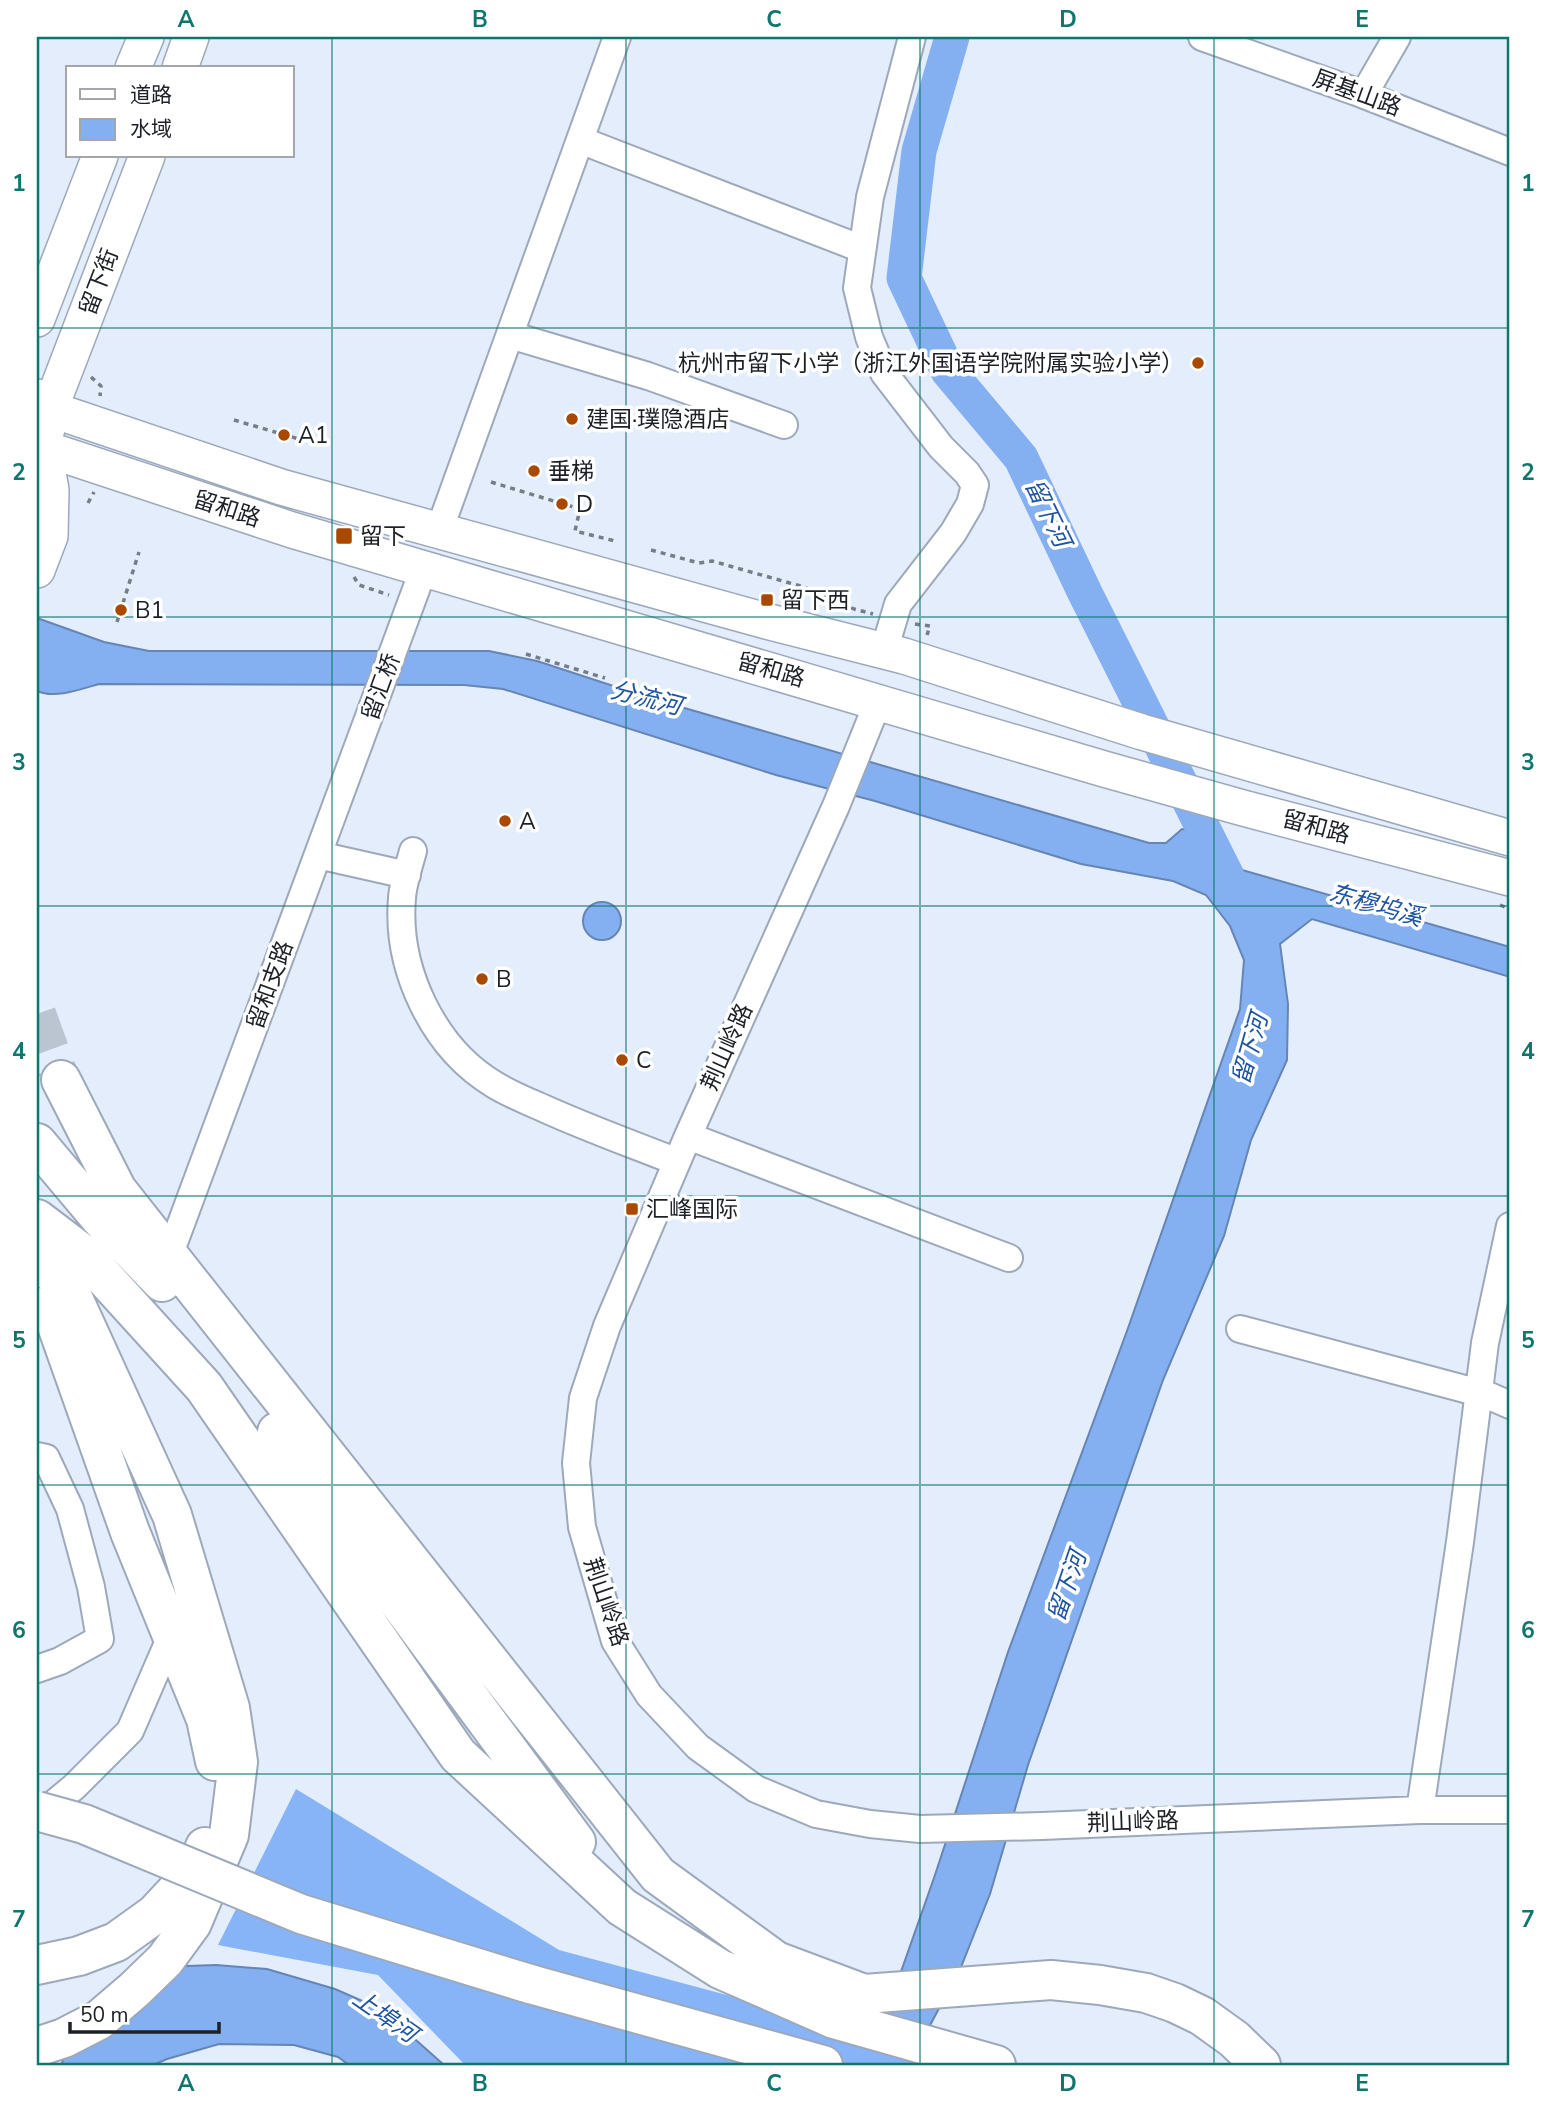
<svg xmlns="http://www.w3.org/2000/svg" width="1547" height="2102" font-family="'Nunito Sans','Noto Sans SC',sans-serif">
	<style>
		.forest { fill: #87b4f6 }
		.water { fill: #84b0f2; stroke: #6585b5; stroke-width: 2 }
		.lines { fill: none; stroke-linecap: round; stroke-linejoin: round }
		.river { stroke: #84b0f2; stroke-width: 35 }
		.highway-tunnel { stroke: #bbc4d1; stroke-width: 38; stroke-dasharray: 38 19; stroke-linecap: butt }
		.minor-casing { stroke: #9da9bb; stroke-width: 30 }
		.major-casing { stroke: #9da9bb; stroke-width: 38 }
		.highway-casing { stroke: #9da9bb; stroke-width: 42 }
		.path { stroke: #767d87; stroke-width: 3.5; stroke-dasharray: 5 5; stroke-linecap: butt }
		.minor { stroke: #fff; stroke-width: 26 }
		.major { stroke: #fff; stroke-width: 35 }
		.highway { stroke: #fff; stroke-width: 38 }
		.highway-bridge-casing { stroke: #9da9bb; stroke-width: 42; stroke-linecap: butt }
		.highway-bridge { stroke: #fff; stroke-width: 38 }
		.grid { fill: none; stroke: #0f766e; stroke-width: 2; stroke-opacity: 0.55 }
		.poi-dot { fill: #a94900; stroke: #fff; stroke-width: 2.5 }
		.labels { text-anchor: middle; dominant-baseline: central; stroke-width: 7; stroke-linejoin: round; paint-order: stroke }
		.street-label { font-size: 23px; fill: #1c2027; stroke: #fff }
		.poi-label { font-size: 23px; fill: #1c2027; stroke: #fff; text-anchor: start }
		.water-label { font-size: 24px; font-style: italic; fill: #1e54a1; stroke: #fff }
		.neatline { fill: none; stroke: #0f766e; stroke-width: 2.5 }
		.grid-label { font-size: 23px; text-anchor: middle; font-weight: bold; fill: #0f766e }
	</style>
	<rect width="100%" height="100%" fill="#e3edfc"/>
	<path class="forest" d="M296,1789L559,1950L987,2065H465L378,1975L218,1945Z"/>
	<path class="water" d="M37,618L104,642L149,651H489L537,661L650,698L1149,843H1166L1182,829L1219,836L1242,870L1510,947V977L1312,919L1280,944L1288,1004L1287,1060L1251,1140L1224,1236L1163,1380L1028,1765L990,1894L961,1967L928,2029L884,2020L935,1875L1008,1652L1127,1331L1240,1009L1244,960L1230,926L1206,895L1173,881L1081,864L875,801L776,775L503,689L464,685L99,684C81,689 55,699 37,691Z
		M583 921a19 19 0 1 1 38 0a19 19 0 1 1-38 0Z
		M216,1965L267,1969L335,1989L381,2009L444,2065H349L338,2057L294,2045L219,2044L167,2059L153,2065H61L80,2021L156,1967Z"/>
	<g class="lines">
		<path class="river" d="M952,37L919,151L904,278L948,371L1021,458L1085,593L1227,876"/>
		<path class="highway-tunnel" d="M37,1014L61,1080"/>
		<defs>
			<path id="minor" d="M1202,37L1354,91L1510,152
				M1364,94L1397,37
				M580,140L862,249
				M510,335L648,376L784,425
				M439,531L617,37
				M884,651L898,604L953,533L970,504L975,485L967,473L941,447L884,373L869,337L857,288L870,197L912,37
				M878,702L836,806L688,1136L607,1326L583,1398L576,1463L582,1527L615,1641L649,1695L698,1747L756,1789L816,1814L870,1824L920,1829L1042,1826L1420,1810H1510
				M413,851C409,866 403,883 402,898C396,969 433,1048 495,1085C510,1094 527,1101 543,1108C587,1128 632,1144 677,1162
				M318,855L407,875
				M688,1136L1009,1258
				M175,1240L424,568
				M1240,1329L1487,1395L1510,1405
				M37,1456L46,1458L70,1509L91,1587L100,1639L60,1661L37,1669
				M1420,1810L1460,1542L1485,1343L1510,1226
				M37,1814L51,1806L74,1787L130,1731L172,1634"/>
			<path id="major" d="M133,68L146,37
				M180,68L191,37
				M37,319L100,156
				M37,397L50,409L281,487L766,621L904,656L1142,732L1510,838
				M47,429L50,409L147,156
				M37,446L292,530L1104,769L1243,808L1510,878
				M37,570L50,536L51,490L44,450"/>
			<path id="highway" d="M61,1080L117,1190L658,1875L776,1961L864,1994L1051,1980L1100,1985L1146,1993L1175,2003L1202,2016L1234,2039L1261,2065
				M37,1143L100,1218L162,1282
				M37,1219L83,1254L204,1387L458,1755L622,1907L720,1969L834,2019L996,2065
				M37,1261L67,1285L172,1515L230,1708L238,1762L229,1835L192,1923L165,1960L134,1990L99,2020L64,2038L37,2047
				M37,1307L55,1320L130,1532L206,1719L215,1761
				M277,1432L392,1593L576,1842
				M37,1965L79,1956L116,1942L155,1914L195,1871L205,1847
				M530,1984L823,2065"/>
		</defs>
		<use href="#minor" class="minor-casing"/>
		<use href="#major" class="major-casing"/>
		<use href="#highway" class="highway-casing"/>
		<path class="path" d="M91,377L101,386L100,396
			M234,420L299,439
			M491,482L580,509L575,531L615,541
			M88,503L94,492
			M651,550L699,563L712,561L804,587L854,609L873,614
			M354,577L359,585L389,595
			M117,622L139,552
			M915,624L930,626L927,635
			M526,654L605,678
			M1500,905L1510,909"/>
		<use href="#minor" class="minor"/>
		<use href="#major" class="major"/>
		<use href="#highway" class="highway"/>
		<defs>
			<path id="highway-bridge" d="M37,1811L84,1824L301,1914L530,1984"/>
		</defs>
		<use href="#highway-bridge" class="highway-bridge-casing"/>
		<use href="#highway-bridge" class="highway-bridge"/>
	</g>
	<path class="grid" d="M332,37V2065M626,37V2065M920,37V2065M1214,37V2065M37,328H1510M37,617H1510M37,906H1510M37,1196H1510M37,1485H1510M37,1774H1510"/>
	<g class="poi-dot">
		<circle cx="1198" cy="363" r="7"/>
		<circle cx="572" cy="419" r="7"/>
		<circle cx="284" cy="435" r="7"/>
		<circle cx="534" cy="471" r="7"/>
		<circle cx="562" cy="504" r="7"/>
		<rect x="335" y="527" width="18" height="18" rx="3.5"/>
		<rect x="760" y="593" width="14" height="14" rx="3.5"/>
		<circle cx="121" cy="610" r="7"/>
		<circle cx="505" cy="821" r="7"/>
		<circle cx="482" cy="979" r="7"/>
		<circle cx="622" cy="1060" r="7"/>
		<rect x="625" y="1202" width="14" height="14" rx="3.5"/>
	</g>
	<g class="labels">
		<g class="street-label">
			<text transform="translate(1357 93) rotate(20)">屏基山路</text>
			<text transform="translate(99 282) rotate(-69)">留下街</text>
			<text transform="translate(227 509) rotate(18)">留和路</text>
			<text transform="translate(771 670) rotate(16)">留和路</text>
			<text transform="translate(381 687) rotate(-70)">留汇桥</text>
			<text transform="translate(1316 827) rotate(15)">留和路</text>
			<text transform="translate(270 985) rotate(-70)">留和支路</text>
			<text transform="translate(727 1047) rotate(-66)">荆山岭路</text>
			<text transform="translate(606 1602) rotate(71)">荆山岭路</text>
			<text transform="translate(1133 1822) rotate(-2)">荆山岭路</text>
		</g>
		<g class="poi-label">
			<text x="1184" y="363" text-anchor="end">杭州市留下小学（浙江外国语学院附属实验小学）</text>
			<text x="586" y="419">建国·璞隐酒店</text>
			<text x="298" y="435">A1</text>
			<text x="548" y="471">垂梯</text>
			<text x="576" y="504">D</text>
			<text x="360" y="536">留下</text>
			<text x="781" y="600">留下西</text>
			<text x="135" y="610">B1</text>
			<text x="519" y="821">A</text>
			<text x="496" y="979">B</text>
			<text x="636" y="1060">C</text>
			<text x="646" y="1209">汇峰国际</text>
		</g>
		<g class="water-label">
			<text transform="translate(1048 513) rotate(64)">留下河</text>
			<text transform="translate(646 698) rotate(14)">分流河</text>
			<text transform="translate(1376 905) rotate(16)">东穆坞溪</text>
			<text transform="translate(1250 1049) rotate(-74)">留下河</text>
			<text transform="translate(1067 1586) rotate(-71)">留下河</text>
			<text transform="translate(385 2016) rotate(35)">上埠河</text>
		</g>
	</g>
	<rect width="1547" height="2102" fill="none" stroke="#ffffff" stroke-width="77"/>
	<rect x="66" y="66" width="228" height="91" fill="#ffffff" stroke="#a4a6a9" stroke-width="2"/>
	<rect x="80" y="89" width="35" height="10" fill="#ffffff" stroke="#a4a6a9" stroke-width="2"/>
	<text x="130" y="102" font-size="21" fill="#1c2027">道路</text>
	<rect x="80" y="119" width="35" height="21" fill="#84b0f2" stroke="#a4a6a9" stroke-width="2"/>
	<text x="130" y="136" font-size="21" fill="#1c2027">水域</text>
	<path d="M70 2022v10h149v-10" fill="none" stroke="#1c2027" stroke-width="3.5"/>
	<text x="80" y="2022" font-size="21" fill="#1c2027" stroke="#ffffff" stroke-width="5" paint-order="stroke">50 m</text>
	<rect x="38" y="38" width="1470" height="2026" class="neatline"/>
	<g class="grid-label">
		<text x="186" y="27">A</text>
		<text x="480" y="27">B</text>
		<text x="774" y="27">C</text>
		<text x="1068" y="27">D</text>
		<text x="1362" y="27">E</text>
		<text x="19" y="191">1</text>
		<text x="1528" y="191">1</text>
		<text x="19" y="480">2</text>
		<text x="1528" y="480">2</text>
		<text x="19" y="770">3</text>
		<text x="1528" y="770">3</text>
		<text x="19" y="1059">4</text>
		<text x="1528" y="1059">4</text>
		<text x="19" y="1348">5</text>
		<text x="1528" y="1348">5</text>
		<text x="19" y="1638">6</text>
		<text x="1528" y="1638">6</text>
		<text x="19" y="1927">7</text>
		<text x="1528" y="1927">7</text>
		<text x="186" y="2091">A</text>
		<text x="480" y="2091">B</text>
		<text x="774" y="2091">C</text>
		<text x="1068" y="2091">D</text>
		<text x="1362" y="2091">E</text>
	</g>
</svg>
